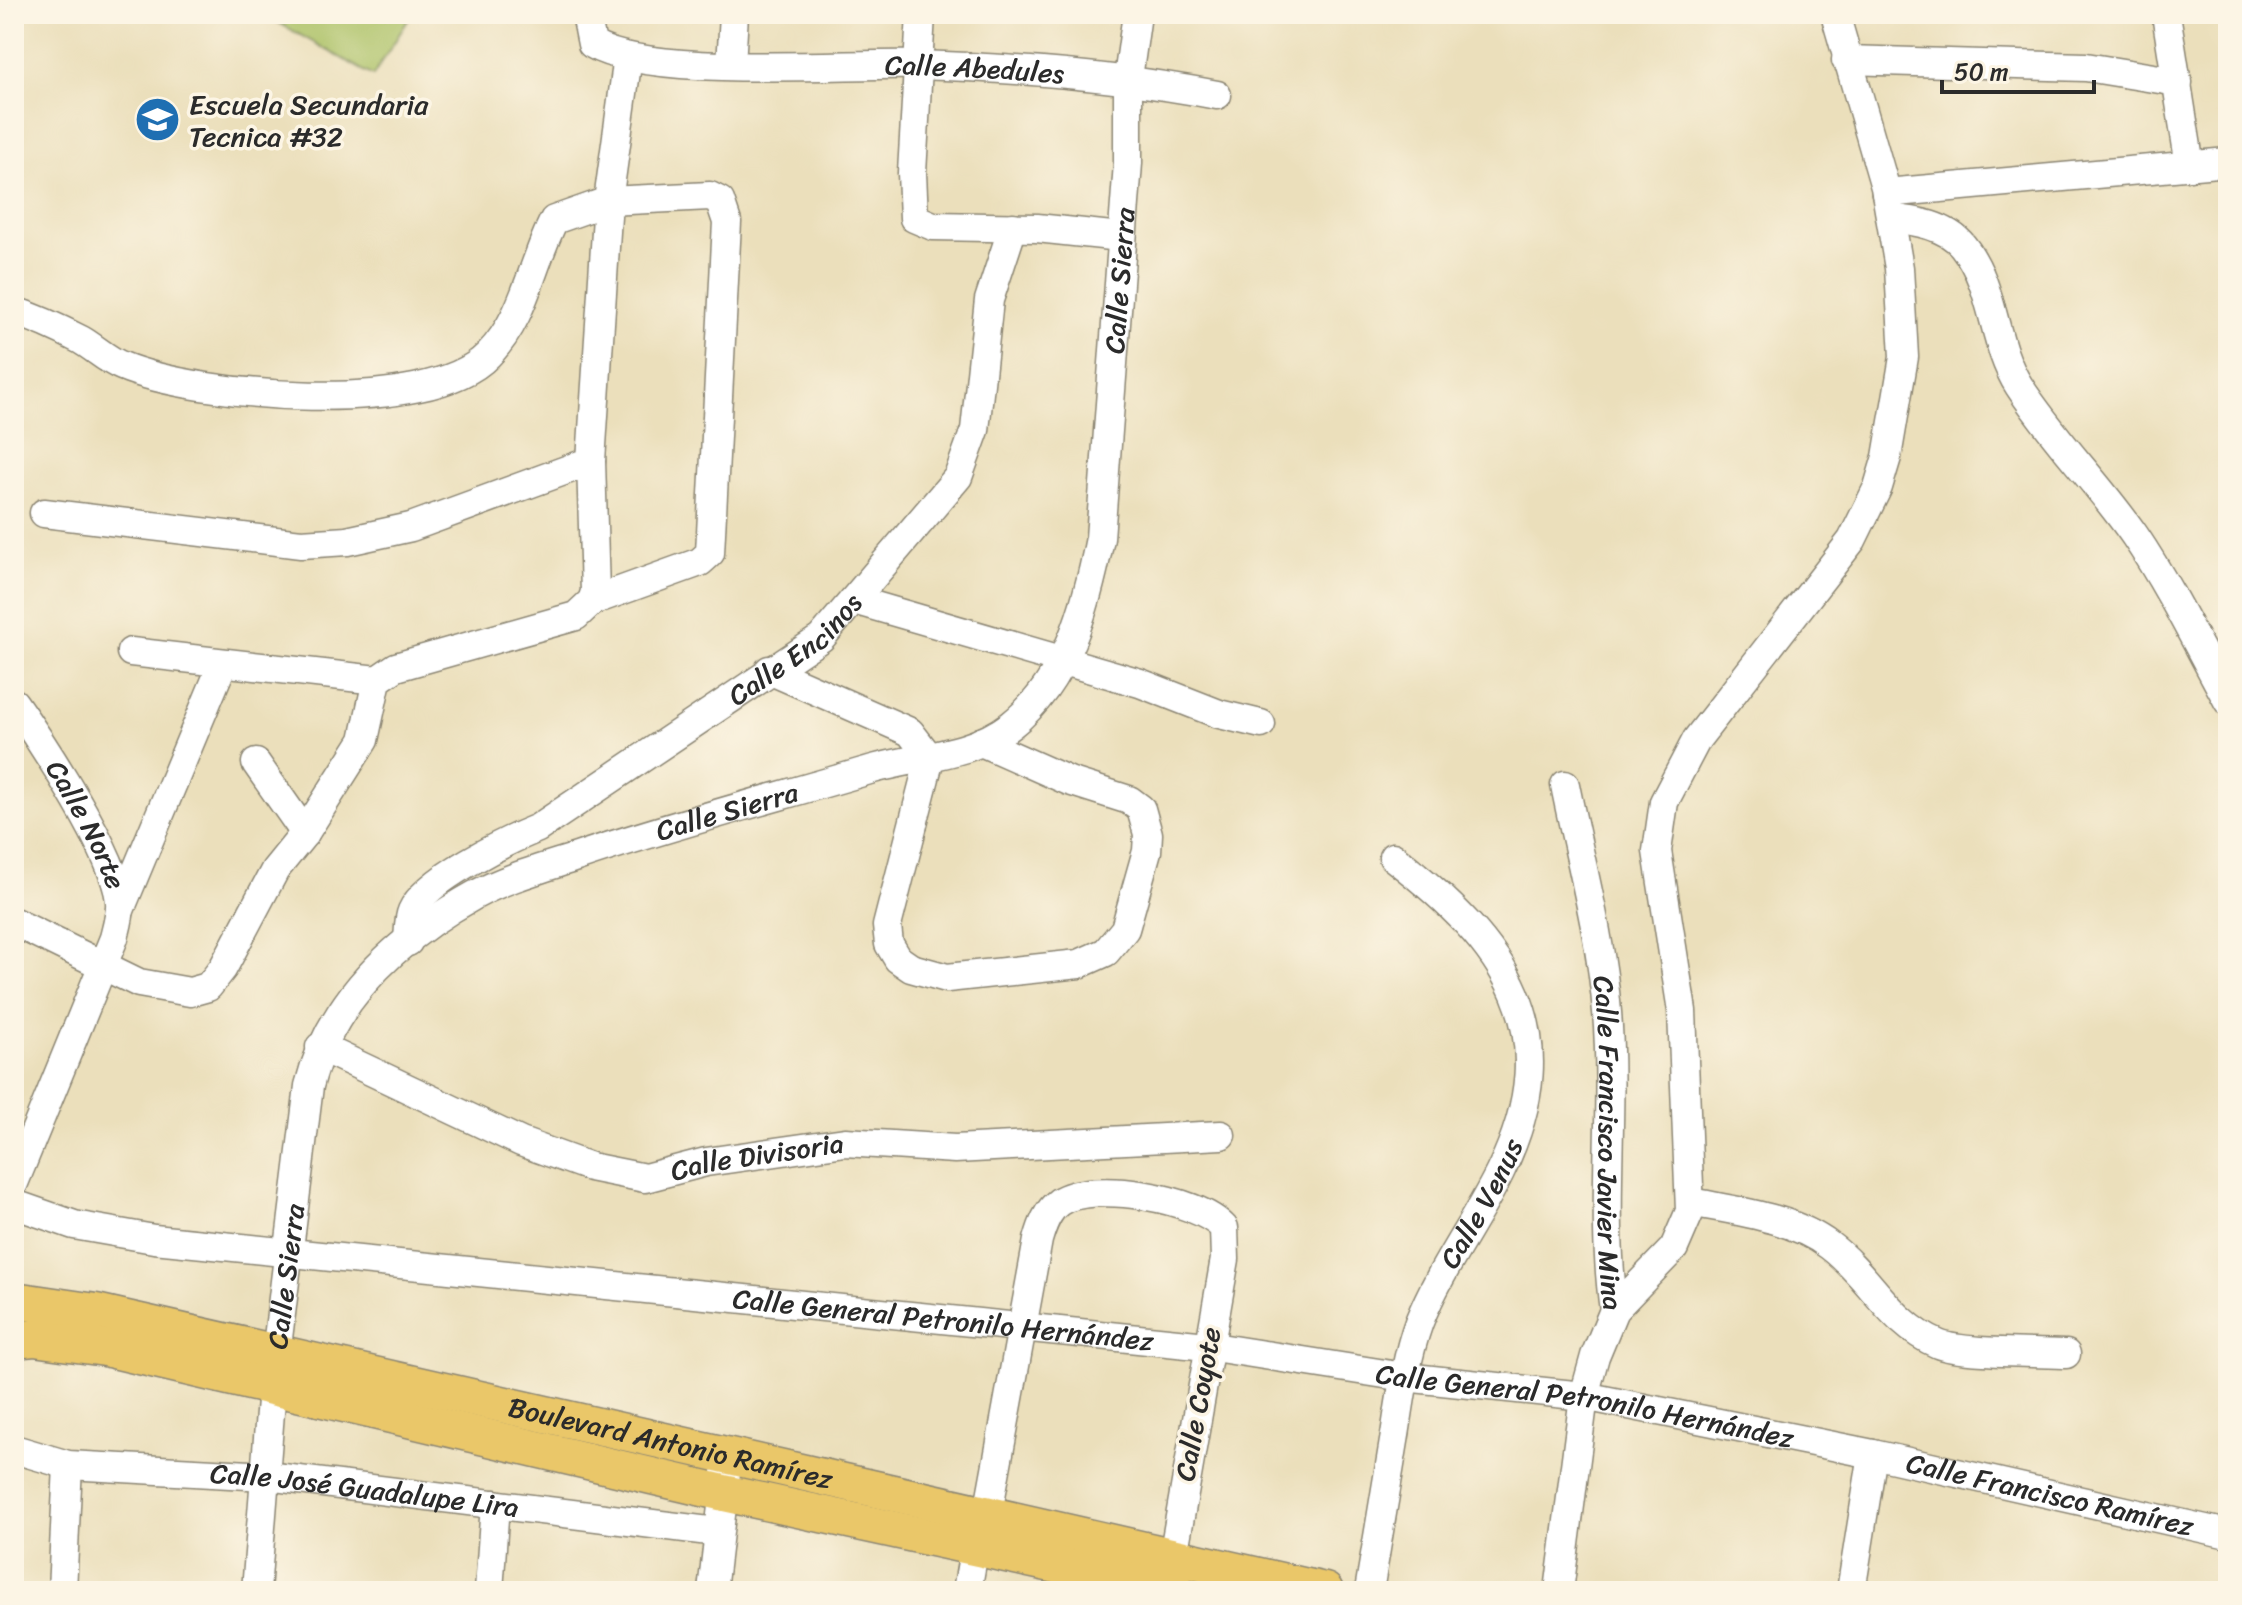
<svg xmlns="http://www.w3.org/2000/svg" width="2242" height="1605" font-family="Sriracha,sans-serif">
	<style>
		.green { fill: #abc165; stroke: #6b7648; stroke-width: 2 }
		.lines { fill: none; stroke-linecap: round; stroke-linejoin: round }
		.minor-casing { stroke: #8b8573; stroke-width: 31 }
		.major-casing { stroke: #8b8573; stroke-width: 39 }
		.minor { stroke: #fff; stroke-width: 28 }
		.major { stroke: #eac769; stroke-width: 36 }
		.labels { text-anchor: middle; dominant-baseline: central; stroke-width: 7; stroke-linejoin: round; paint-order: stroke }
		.street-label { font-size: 28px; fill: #2b2b2b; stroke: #fcf5e5 }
		.poi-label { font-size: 28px; fill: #2b2b2b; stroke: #fcf5e5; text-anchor: start }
	</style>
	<rect width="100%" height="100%" fill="#fcf5e5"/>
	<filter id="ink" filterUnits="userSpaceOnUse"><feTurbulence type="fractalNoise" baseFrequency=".0125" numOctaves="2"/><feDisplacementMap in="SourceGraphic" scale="16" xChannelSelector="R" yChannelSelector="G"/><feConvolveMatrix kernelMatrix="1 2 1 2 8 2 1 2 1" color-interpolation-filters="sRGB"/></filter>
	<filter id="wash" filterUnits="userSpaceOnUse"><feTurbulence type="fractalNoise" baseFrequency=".006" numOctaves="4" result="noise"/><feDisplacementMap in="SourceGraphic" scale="32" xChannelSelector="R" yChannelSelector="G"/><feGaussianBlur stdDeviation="1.8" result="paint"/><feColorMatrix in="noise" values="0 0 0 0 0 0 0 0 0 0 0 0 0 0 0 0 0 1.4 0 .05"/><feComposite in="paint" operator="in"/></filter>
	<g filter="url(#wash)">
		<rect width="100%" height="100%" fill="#ebdfbb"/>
		<path class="green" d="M263,14H412L373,76Z"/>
	</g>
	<g filter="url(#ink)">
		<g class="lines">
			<defs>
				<g id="minor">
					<path id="s1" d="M586,14L592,44C647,78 843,63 916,65C1017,68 1118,76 1217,95"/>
					<path d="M921,14L912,173L914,218L933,226L1037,228L1121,237"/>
					<path d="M2166,14L2190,166"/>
					<path d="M1846,60L2086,67L2178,82"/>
					<path d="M731,65L734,14"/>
					<path d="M1886,193L2228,162"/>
					<path d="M1891,219C1915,220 1947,226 1963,246C1996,288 1991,342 2019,386C2054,440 2099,484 2135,536C2170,588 2198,646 2228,701"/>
					<path d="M14,311C36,318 60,329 81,340C95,348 107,360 122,366C197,397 428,418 488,355C525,318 531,265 554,220L608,201L628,57"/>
					<path d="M44,513L301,544L347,541L411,527L591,461"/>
					<path d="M854,600L1140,683L1219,714L1261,724"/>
					<path d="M131,652L377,680"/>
					<path d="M769,670L910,732L930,758L887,926L889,944L898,959L911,968L947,978L1079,964L1106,952L1125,929L1147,851L1148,834L1141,809L1129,800L1069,781L981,742"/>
					<path id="s2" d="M14,703C43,744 115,854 120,901C121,913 117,926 114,938L14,1183"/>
					<path d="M256,763L305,833"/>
					<path id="s3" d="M1565,785C1580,860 1601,936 1607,1012C1615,1112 1600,1211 1614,1310"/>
					<path d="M120,910L223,663"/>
					<path d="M14,922L139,983L190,992L208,987L223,968L275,870L305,833L364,740L377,680L396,667L576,616L592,601L595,592L591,461L608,201L710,196L720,201L727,222L710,553L700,562L592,601"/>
					<path id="s4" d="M408,942C409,933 408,920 412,911C426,879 506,841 538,828L821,638L958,477L975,430L989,300L1013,227"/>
					<path id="s5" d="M320,1047L521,1142L590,1167L645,1178L706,1162L845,1142L955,1149L1221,1135"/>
					<path d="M1691,1202C1736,1211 1792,1217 1830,1246C1870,1276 1890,1324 1938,1344C1962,1354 2036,1352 2066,1354"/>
					<path id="s6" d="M14,1204L74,1225L154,1239L1207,1346L1404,1377L1584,1396L1873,1454L2228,1534"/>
					<path id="s7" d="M14,1449L68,1465L267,1476L717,1532"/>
					<path d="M988,1513L1038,1240C1042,1226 1047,1211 1059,1202C1092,1180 1198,1198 1224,1228L1225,1259L1170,1574"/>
					<path d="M62,1591L68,1465"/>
					<path id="s8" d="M256,1591L272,1387L309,1086C331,998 398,938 475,895C506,878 543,868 577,857C674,824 775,798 873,769C919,756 971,756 1011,725C1067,681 1087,605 1100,538L1128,163V78L1137,14"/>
					<path d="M489,1591L495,1504"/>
					<path d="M712,1591L726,1473"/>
					<path d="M967,1591L975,1545"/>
					<path id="s9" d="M1369,1591C1378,1539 1386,1487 1395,1435C1401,1397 1406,1358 1419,1322C1440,1269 1475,1223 1500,1172C1570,1029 1505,944 1393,857"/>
					<path d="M1559,1591L1584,1396L1595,1356L1614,1310L1674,1248L1690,1211L1682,1011L1657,851L1664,802L1697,739L1852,540L1878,487L1887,457L1904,357L1899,268L1885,187L1835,14"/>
					<path d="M1851,1591L1873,1454"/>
				</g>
				<g id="major">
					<path id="s10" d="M14,1300L96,1312L1325,1591"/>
					<path d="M14,1340L34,1338L105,1348L724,1493L1177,1591"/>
				</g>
			</defs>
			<use href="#minor" class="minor-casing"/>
			<use href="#major" class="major-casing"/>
			<use href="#minor" class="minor"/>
			<use href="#major" class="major"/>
		</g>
	</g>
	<defs>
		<symbol id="school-disc" viewBox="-11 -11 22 22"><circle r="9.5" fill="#1f6fb2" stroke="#fcf5e5"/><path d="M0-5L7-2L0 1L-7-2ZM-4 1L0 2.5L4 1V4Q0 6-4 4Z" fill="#fff"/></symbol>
	</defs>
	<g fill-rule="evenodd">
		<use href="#school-disc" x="132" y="94" width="51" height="51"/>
	</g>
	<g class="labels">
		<g class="street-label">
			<text stroke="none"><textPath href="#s1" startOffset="416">Calle Abedules</textPath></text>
			<text stroke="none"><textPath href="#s8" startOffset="1802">Calle Sierra</textPath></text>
			<text stroke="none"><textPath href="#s4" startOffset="498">Calle Encinos</textPath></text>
			<text stroke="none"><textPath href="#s8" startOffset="1034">Calle Sierra</textPath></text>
			<text stroke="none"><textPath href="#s2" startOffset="142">Calle Norte</textPath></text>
			<text stroke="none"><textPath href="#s3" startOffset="362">Calle Francisco Javier Mina</textPath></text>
			<text stroke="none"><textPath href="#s5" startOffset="466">Calle Divisoria</textPath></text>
			<text stroke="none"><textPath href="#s9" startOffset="408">Calle Venus</textPath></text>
			<text stroke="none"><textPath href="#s8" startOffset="316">Calle Sierra</textPath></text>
			<text stroke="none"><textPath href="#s6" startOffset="938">Calle General Petronilo Hernández</textPath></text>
			<text transform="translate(1198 1404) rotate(-80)">Calle Coyote</text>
			<text stroke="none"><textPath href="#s6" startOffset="1586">Calle General Petronilo Hernández</textPath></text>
			<text stroke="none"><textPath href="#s10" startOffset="672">Boulevard Antonio Ramírez</textPath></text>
			<text stroke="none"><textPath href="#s7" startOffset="354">Calle José Guadalupe Lira</textPath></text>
			<text stroke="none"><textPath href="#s6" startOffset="2060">Calle Francisco Ramírez</textPath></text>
		</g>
		<g class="poi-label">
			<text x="189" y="104">Escuela Secundaria<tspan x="189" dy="32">Tecnica #32</tspan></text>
		</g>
	</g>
	<rect width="2242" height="1605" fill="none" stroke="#fcf5e5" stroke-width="48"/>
	<path d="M1942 80v12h152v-12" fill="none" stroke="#2b2b2b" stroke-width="4"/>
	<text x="1954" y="80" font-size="24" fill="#2b2b2b" stroke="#fcf5e5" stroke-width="6" paint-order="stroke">50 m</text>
</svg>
